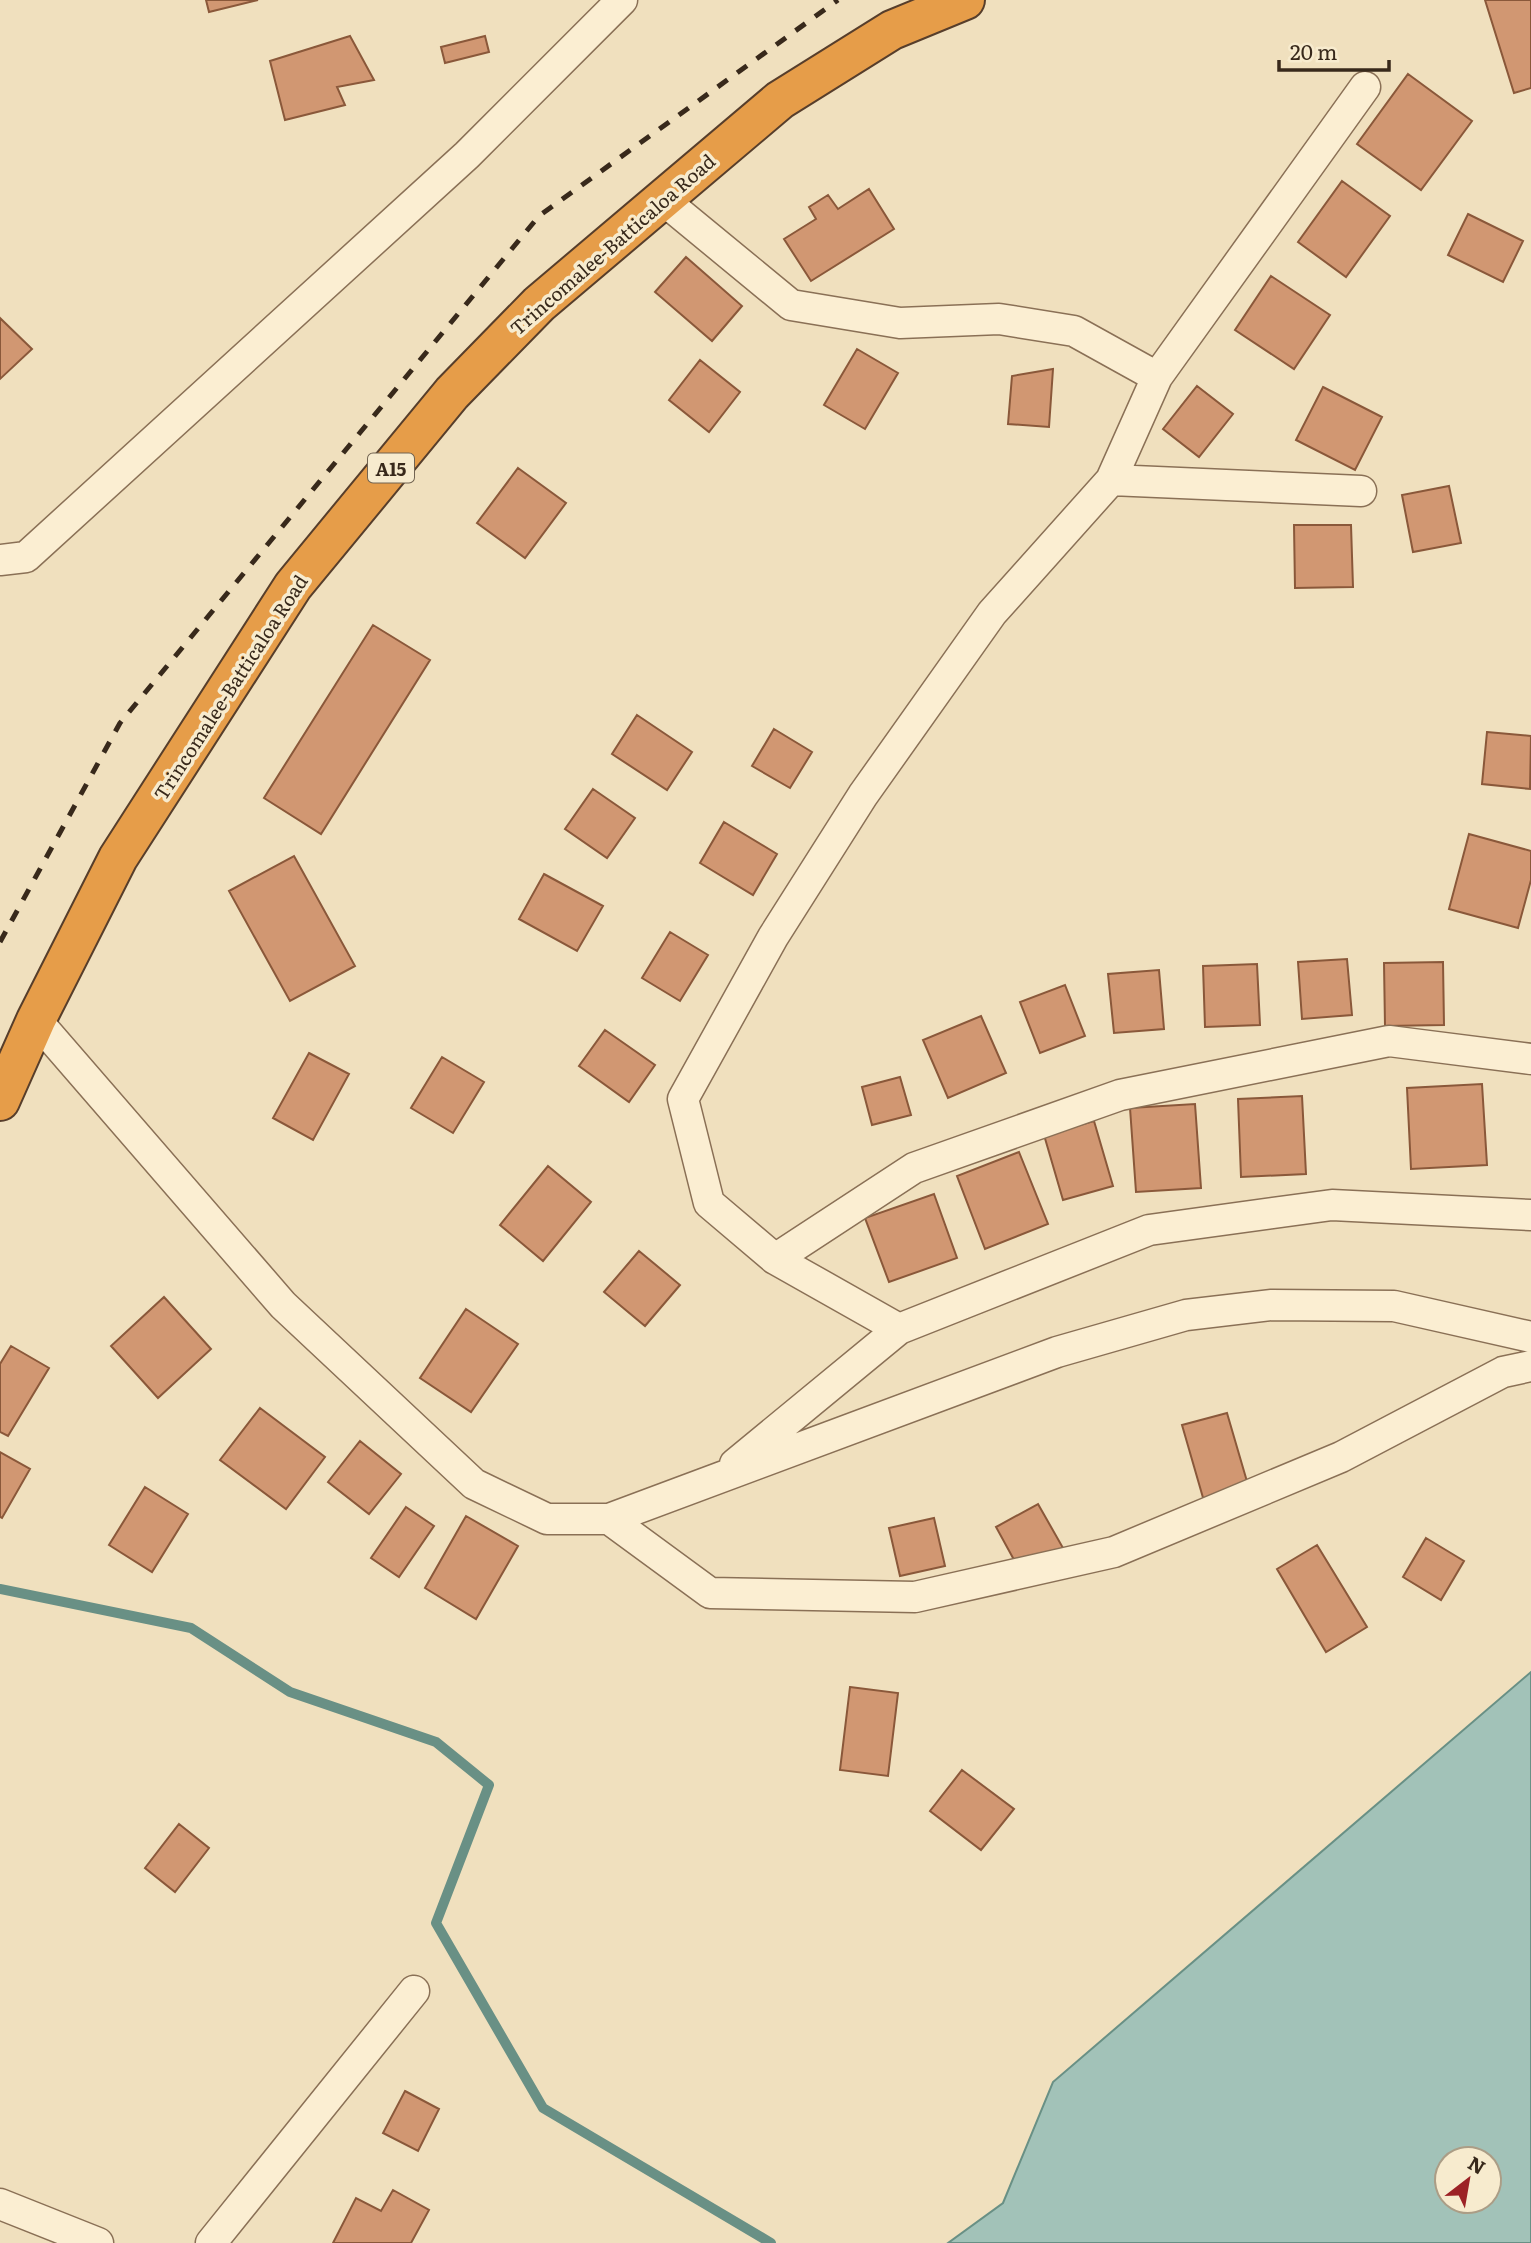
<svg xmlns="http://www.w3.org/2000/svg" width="1531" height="2243" font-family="Literata,serif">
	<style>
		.water { fill: #a2c2b8; stroke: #699085; stroke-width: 2; fill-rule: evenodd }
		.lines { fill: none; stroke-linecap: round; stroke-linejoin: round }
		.stream { stroke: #699085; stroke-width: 10 }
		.building { fill: #d19772; stroke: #8a583a; stroke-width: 2 }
		.street-casing { stroke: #8a7056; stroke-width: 33 }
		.highway-casing { stroke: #573e2b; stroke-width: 42 }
		.street { stroke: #fbeed2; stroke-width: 30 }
		.highway { stroke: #e69d49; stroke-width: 38 }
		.rail { stroke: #38291b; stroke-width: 5; stroke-dasharray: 12 12; stroke-linecap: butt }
		.labels { text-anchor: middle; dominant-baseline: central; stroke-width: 7; stroke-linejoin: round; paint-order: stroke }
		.shield { fill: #f7ebce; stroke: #716351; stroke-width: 2 }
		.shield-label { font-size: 18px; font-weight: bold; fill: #38291b }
		.street-label { font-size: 19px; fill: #38291b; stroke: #f7ebce }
	</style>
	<rect width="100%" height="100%" fill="#f0e0be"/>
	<path class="water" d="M1531,1672V2243H948L1003,2203L1053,2082ZM1447,2159H1489V2201H1447Z"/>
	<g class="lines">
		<path class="stream" d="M0,1589L191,1628L290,1692L436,1742L489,1785L436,1923L543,2108L771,2243"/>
	</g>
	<path class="building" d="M206,0H258L209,12Z
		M1485,0H1531V88L1514,93Z
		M350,36L374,80L337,87L345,105L285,120L270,61Z
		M485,36L489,52L445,63L441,47Z
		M1408,74L1472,121L1421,190L1357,144Z
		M1342,181L1390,216L1346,277L1298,242Z
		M869,189L894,229L811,281L784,239L816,219L809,207L828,195L838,209Z
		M1468,214L1523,241L1503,282L1448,255Z
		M686,257L742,306L712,341L655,292Z
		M1271,276L1330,315L1294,369L1235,330Z
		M0,318L32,349L0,379Z
		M857,349L898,373L865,429L824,405Z
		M700,360L740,392L709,432L669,400Z
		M1053,369L1049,427L1008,424L1012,376Z
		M1197,386L1233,414L1199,457L1163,429Z
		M1323,387L1382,417L1355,470L1296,440Z
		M518,468L566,503L525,558L477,523Z
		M1449,486L1461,543L1413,552L1402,495Z
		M1294,525H1351L1353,587L1295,588Z
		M373,625L430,660L321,834L264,798Z
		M637,715L692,752L667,790L612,754Z
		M774,729L812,752L790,788L752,766Z
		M1487,732L1531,736L1530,789L1482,784Z
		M593,789L635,818L607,858L565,829Z
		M724,822L777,854L753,895L700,863Z
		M1469,834L1531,851V880L1518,928L1449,909Z
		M294,856L355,966L290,1001L229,891Z
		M544,874L603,906L577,951L519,919Z
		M670,932L708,955L680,1001L642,978Z
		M1347,959L1352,1015L1302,1019L1298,962Z
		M1443,962L1444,1025L1385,1026L1384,963Z
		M1257,964L1260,1025L1205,1027L1203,966Z
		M1159,970L1164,1029L1114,1033L1108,974Z
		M1065,985L1085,1036L1040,1053L1020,1002Z
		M981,1016L1006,1073L948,1098L923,1040Z
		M605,1030L655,1065L629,1102L579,1066Z
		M309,1053L349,1074L313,1140L273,1118Z
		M442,1057L484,1082L453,1133L411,1108Z
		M900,1077L911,1115L872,1125L862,1087Z
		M1482,1084L1487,1165L1411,1169L1407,1088Z
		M1302,1096L1306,1174L1241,1177L1238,1099Z
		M1195,1104L1201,1188L1136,1192L1130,1108Z
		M1094,1121L1113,1186L1063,1200L1044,1135Z
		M1019,1152L1048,1224L985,1249L957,1176Z
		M548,1166L591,1202L543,1261L500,1225Z
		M934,1194L957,1258L889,1282L865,1218Z
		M639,1251L680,1285L645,1326L604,1292Z
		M164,1297L211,1349L158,1398L111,1346Z
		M466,1309L518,1344L471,1412L420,1378Z
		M11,1346L49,1368L8,1436L0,1432V1364Z
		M260,1408L325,1457L286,1509L220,1460Z
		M1227,1413L1253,1502L1208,1515L1182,1425Z
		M360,1441L401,1474L369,1514L328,1482Z
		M0,1452L30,1469L2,1518L0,1517Z
		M145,1487L188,1514L152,1572L109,1545Z
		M1038,1504L1067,1555L1024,1578L996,1527Z
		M406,1507L434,1526L399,1577L371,1558Z
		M466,1516L518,1546L476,1619L425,1588Z
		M934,1518L945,1566L900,1576L889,1528Z
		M1426,1538L1464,1561L1441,1600L1403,1577Z
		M1317,1545L1367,1627L1326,1652L1277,1569Z
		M850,1687L898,1693L888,1776L840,1770Z
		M962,1770L1014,1809L981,1850L930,1811Z
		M179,1824L209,1848L175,1892L145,1868Z
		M405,2091L439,2109L418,2151L383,2133Z
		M393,2190L429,2210L411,2243H333L356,2198L381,2211Z"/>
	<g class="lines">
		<defs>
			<path id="street" d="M661,198L791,305L900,323L999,319L1074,331L1157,377
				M1111,480L1361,491
				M0,560L26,557L467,155L622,0
				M36,1020L283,1305L474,1484L547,1519H609L1057,1352L1186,1315L1272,1305L1394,1306L1531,1337
				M775,1259L914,1168L1120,1095L1389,1041L1531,1059
				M899,1329L775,1259L709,1203L683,1099L773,937L863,795L992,613L1111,480L1157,377L1365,87
				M735,1464L899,1329L1149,1230L1332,1205L1531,1215
				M609,1519L710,1593L915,1597L1114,1552L1341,1457L1503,1372L1531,1366
				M0,2204L98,2243
				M211,2243L414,1991"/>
			<path id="highway" d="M0,1101L36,1020L118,858L293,586L452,393L539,304L780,100L892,30L965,0"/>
		</defs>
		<use href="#street" class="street-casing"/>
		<use href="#highway" class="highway-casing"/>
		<use href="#street" class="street"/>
		<use href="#highway" class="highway"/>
		<path class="rail" d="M0,942L120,723L539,216L838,0"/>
	</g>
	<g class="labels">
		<rect class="shield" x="368" y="453.5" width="46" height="29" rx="5"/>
		<g class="shield-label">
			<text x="391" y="468">A15</text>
		</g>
		<g class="street-label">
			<text transform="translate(612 244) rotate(-41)">Trincomalee-Batticaloa Road</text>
			<text transform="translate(230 687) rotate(-57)">Trincomalee-Batticaloa Road</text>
		</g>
	</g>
	<g transform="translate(1468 2180) rotate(31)"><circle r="33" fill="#f7ebce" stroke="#ab9d86" stroke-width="2"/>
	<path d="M0-5L12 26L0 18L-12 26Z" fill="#9c2226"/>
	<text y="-10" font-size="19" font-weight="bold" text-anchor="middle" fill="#38291b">N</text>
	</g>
	<path d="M1279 60v10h110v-10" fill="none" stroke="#38291b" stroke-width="3.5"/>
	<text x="1290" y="60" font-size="21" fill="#38291b" stroke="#f7ebce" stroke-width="5" paint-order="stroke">20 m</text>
</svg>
